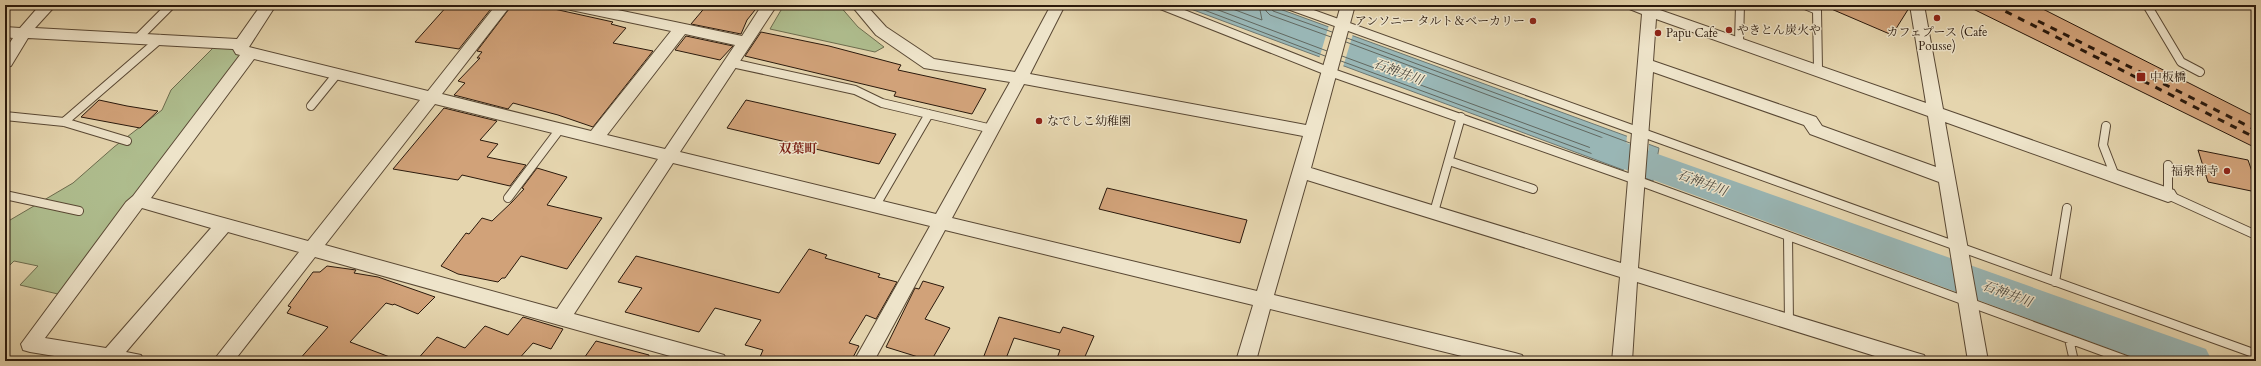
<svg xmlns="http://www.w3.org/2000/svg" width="2261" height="366" font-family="Cardo,'Noto Serif JP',serif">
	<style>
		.green { fill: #afbe8f; stroke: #6c6c4e }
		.water { fill: #99b6b5; stroke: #6d7771 }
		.pier { fill: #e5d5ae }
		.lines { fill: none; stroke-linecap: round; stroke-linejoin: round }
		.shore { stroke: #626860; stroke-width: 1 }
		.river { fill: #99b6b5; fill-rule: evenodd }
		.building { fill: #d1a279; stroke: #2a190c }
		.service-casing { stroke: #594834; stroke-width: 10 }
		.minor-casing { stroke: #594834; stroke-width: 2 }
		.service { stroke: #eee4ca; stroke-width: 8 }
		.minor { fill: #eee4ca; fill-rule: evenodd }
		.rail { stroke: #2a190c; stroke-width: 3; stroke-dasharray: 7 7; stroke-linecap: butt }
		.poi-dot { fill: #8f2418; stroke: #eee4ca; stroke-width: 1.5 }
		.labels { text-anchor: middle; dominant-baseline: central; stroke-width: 3; stroke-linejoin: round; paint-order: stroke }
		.poi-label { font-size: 12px; fill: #2a190c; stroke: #eee4ca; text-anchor: start }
		.water-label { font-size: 13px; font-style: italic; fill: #4b483f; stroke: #eee4ca }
		.neighbourhood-label { font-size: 13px; font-weight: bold; fill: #7a1f14; stroke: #eee4ca }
	</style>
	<rect width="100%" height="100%" fill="#e5d5ae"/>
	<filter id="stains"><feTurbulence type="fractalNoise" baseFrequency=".005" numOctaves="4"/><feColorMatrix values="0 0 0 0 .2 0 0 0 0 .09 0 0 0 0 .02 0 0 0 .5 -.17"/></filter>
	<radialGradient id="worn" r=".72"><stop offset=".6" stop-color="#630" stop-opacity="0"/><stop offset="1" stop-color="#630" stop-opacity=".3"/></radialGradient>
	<path class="green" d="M784,5H839L858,27L884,47L875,52L770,29Z
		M215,46L235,49L241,56L62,295L20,285L38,266L14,261L5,270V223L73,183L114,147L162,110L171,90Z"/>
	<path class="water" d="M1180,5H1269L1659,148L1653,181Z"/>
	<path class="pier" d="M1329,25L1353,34L1343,67L1319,59Z
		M1627,135L1649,143L1646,179L1624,172Z"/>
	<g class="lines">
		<path class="shore" d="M1191,5L1325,56
			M1205,5L1327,51
			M1222,5L1262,20L1259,5
			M1265,5L1266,11L1270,15L1331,37
			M1270,5L1273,11L1332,32
			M1347,38L1630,143
			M1346,42L1630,148
			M1342,56L1629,162
			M1341,61L1628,167"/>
		<path class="river" d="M1607,136L2206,349L2212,361H2143L1594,158L1589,149L1594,140Z"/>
	</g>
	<path class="building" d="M448,5H494L459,49L415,42Z
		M512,5H536L613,22L611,24L626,28L613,43L653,51L593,127L558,115L513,103L508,109L454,95L465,83L458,81L480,58H477L482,52L477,51Z
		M707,5H759L747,20L741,34L691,24Z
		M1822,5H1909V8L1892,35Z
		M1965,5H2035L2256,117V148Z
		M761,32L829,46L901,65L898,70L986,89L972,114L894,96L896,92L745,56Z
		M686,36L733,46L720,60L675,50Z
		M99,100L127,106L158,111L140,128L81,117Z
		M746,100L896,134L879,164L727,128Z
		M444,108L497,121L480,140L498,144L487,157L526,165L510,186L462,175L458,180L393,169Z
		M2198,150L2248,160L2256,183V192L2208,182Z
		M537,168L567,177L547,205L602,218L567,269L521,256L505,278H502L498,282L458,274L441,266L466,233L469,234L482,218L492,221L512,202L524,189L522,188Z
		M1107,188L1247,220L1240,243L1099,209Z
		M809,249L827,255L825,258L880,274L878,277L897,282L876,319L866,315L849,343L859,346L851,361H773L760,357L763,350L745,345L761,320L715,308L699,332L625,312L642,288L618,282L636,256L779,293Z
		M327,266L356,270L354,273L378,277L435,297L418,314L394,304L393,305L386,303L350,342L395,359V361H298L328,327L287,313L291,307L288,306L313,272H320Z
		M923,281L944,287L925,319L950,328L931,361L886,347L915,288L919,289Z
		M523,317L563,329L551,349L533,343L517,361H416L437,337L465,348L485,326L508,335Z
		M999,317L1060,333L1063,327L1094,336L1083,361H1056L1060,350L1014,338L1005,361H982Z
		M596,341L649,355V361H582Z"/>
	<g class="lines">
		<defs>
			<path id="service" d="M1161,5L1330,72L1636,180L2129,361
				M1288,5L2256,354
				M1805,5L1817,10L1818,69
				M2147,5L2181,62L2200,72
				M138,38L171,5
				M1739,42L1740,5
				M732,63L855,90L882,103L992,129
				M311,106L337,74
				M5,116L64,122L127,141
				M64,122L160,39
				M2106,126L2103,145L2115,176
				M1449,161L1533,189
				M2168,165V195L2256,235
				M5,195L79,211
				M508,198L560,129
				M876,205L929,114
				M1434,212L1461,117
				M1788,236L1789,322
				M2055,282L2067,208
				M2069,339L2074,361"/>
			<path id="minor" d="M40,5H56L35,28L237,39L261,5H276L249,47L428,91L496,5H511L442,94L591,131L671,31L571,10L566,8L564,5H594L742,36L762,5H777L680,152L936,214L1010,82L924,68L876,35L851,5H866L886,27L934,59L1015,72L1051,5H1065L1030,74L1306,125L1341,5H1355L1311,168L1621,263L1642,14L1627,8L1625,5H1657V9L1926,103L1910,5H1924L1943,109L2174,190L2177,195L2174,200L2168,202L1945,122L1988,361H1968L1939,182L1810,134L1804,125L1653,72L1638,268L1917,353L1924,355L1927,361H1891L1637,282L1632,361H1612L1620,277L1307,180L1274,295L1515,353L1522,355L1525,361H1482L1270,309L1256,361H1236L1253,305L945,230L874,361H854L930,226L673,163L574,314L717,353L724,355L727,361H688L315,257L234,361H213L299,252L228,232L126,352L141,355L144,361H85L30,352L23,350L21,344L126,202L133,196L240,55L236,54L233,49L28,38L11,66L5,67V50L13,38L5,37V27L20,28ZM1656,19L1928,116L1936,167L1822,126L1816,117L1653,61ZM685,34L735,45L665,149L607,135ZM254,59L420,100L308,241L151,198ZM1024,84L1303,136L1257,291L952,218ZM435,104L658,159L557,309L325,245ZM142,208L211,228L106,348L45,338Z"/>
		</defs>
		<use href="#service" class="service-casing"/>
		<use href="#minor" class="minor-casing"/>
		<use href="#service" class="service"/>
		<use href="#minor" class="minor"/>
		<path class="rail" d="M1993,5L2256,138
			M2038,21L2256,130"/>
	</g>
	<g class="poi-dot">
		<circle cx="1937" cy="18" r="4"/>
		<circle cx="1533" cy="21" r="4"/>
		<circle cx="1729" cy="30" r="4"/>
		<circle cx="1658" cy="33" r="4"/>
		<rect x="2136" y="72" width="10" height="10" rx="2"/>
		<circle cx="1039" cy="121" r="4"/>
		<circle cx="2227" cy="171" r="4"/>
	</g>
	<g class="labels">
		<g class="poi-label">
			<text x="1525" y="21" text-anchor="end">アンソニー タルト＆ベーカリー</text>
			<text x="1737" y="30">やきとん炭火や</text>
			<text x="1937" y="32" text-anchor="middle">カフェプース (Cafe<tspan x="1937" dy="14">Pousse)</tspan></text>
			<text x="1666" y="33">Papu Cafe</text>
			<text x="2150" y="77">中板橋</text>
			<text x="1047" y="121">なでしこ幼稚園</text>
			<text x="2219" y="171" text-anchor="end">福泉禅寺</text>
		</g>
		<g class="water-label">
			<text transform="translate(1398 72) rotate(20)">石神井川</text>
			<text transform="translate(1702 183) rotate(20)">石神井川</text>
			<text transform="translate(2007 294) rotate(20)">石神井川</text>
		</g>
		<g class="neighbourhood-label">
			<text x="798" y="149">双葉町</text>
		</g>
	</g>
	<rect width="2261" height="366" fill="none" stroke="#e5d5ae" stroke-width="20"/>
	<rect x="6" y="6" width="2249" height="354" fill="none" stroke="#2a190c" stroke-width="2"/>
	<rect x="10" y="10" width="2241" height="346" fill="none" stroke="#2a190c"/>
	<rect width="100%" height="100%" filter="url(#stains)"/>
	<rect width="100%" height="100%" fill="url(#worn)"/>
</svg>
